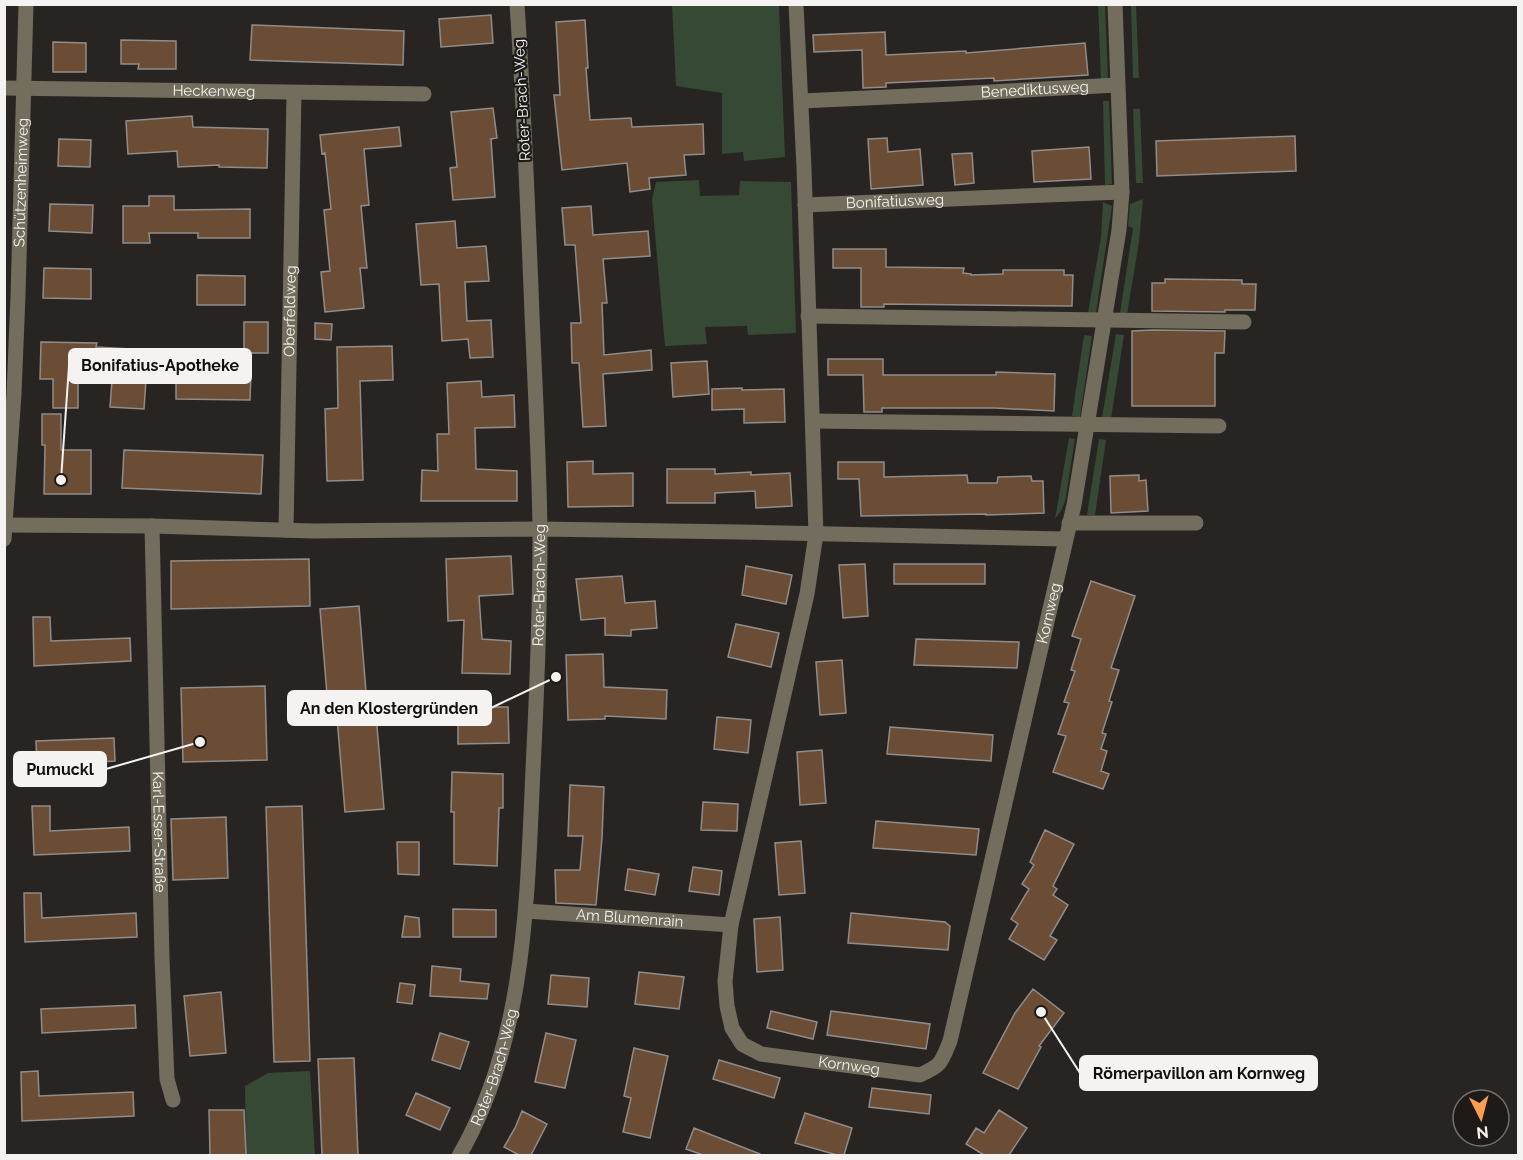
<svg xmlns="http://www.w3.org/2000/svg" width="1523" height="1160" font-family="Raleway,sans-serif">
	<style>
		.green { fill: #354935 }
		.building { fill: #6b4d35; stroke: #908c8a; stroke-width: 1.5 }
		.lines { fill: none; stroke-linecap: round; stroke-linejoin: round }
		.minor { stroke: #726d5d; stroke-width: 15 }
		.labels { text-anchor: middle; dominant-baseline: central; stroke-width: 4.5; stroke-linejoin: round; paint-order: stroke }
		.street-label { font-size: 15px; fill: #f5f3f1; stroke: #1d1a18 }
		.leader { fill: none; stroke: #f5f3f1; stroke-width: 2 }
		.callout-dot { fill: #f5f3f1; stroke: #1d1a18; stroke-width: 2 }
		.callout { fill: #f5f3f1; stroke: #f5f3f1; stroke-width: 2 }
		.callout-label { font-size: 16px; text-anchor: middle; font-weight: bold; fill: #111 }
	</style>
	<rect width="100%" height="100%" fill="#272422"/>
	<path class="green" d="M672,5H779L785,157L744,161L743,152L722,154V93L676,86Z
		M1098,5H1105L1108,79H1101Z
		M1131,5H1136L1139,78H1133Z
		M1103,101H1109L1112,184L1105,185Z
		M1133,109H1140L1143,183H1136Z
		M699,180L700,196L739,195L740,181L791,182L796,333L748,335L747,326L705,327L707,344L665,346L652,200L656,182Z
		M1143,199L1139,242L1127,314L1120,313L1133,228L1128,226L1130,204Z
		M1103,202L1112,206L1096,313H1088L1101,237Z
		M1116,334L1124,335L1111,419L1102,418Z
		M1084,335L1092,336L1080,417L1072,416Z
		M1069,438L1075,439L1065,502L1061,511L1055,519Z
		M1099,439L1106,440L1095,515H1087Z
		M310,1071L315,1155H246L245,1086L268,1073Z"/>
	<path class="building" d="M491,15L493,43L441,47L439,19Z
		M585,20L588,68H586L590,120L631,118L632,127L703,124L704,154L684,155L686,175L649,178L650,189L630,192L627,163L562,170L554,95H560L556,22Z
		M252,25L404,31L403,65L250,60Z
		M885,32L886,55L966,51V53L1085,43L1088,75L994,81V78L886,83V87L863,88L862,50L814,52L813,35Z
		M121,40L176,41V69H138L139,64H121Z
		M53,42L86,43V72H53Z
		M493,108L497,138L491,139L495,197L453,200L450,168L457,167L451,112Z
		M192,116L193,127L268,129L267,168L219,167V165L178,167L177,151L128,154L126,121Z
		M399,127L401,146L364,149L369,205L361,206L367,268H360L364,308L325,312L321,272L330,271L324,210L331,209L325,153L322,154L320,135Z
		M1295,136L1296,171L1157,176L1156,141Z
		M887,138L888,152L920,149L923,185L871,189L868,139Z
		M59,139L91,140L90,167L58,166Z
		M1089,147L1091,179L1034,182L1032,151Z
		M972,153L974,183L955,185L952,154Z
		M149,196H174V210L250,209V238H198V233H149L150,243H123V206H149Z
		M50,204L93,205L92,233L49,231Z
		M591,206L593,235L648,231L650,256L603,259L607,303H602L604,355L651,350L652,370L603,374L606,426L583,427L579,363H572L571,323H581L575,245H565L562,208Z
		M455,221L457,248L486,246L489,281L465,282L467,321L491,320L493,357L470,358L468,339L442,341L439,284L421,285L416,224Z
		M833,249H886V267L964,268L963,273L971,274V275L1003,274V270H1064V275H1073L1072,306L884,304V307H861V268H833Z
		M44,268L91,269V299L43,298Z
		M197,275L245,276V305H197Z
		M1165,279L1242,280V284H1256L1255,310H1225V312L1152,311V283H1165Z
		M244,322H268V353H244Z
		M315,323L332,324L331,340L315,339Z
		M1152,330L1225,331L1224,353H1215V406H1132V331Z
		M41,342L97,343L96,347L148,350L144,409L110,407L112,380H78V408H53V379H40Z
		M392,346L393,380L360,381L363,480L327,481L325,409L338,408L337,347Z
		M828,359H883V375H996V372L1055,374L1054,411L995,408H882V412H864L863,375H828Z
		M707,361L709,394L673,397L671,363Z
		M176,372L251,373L250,400L176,399Z
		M481,381L482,397L514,395L515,427L475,428L476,469L517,471V501H421L422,470L438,471L437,434H449L447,383Z
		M742,388V390L784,389L785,422L744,423V409L712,410V389Z
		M42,414H61V450H91V494H44L45,445H42Z
		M124,450L263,455L261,494L122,488Z
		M593,461V474L633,473V506L568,507L567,462Z
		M838,462H884V477L967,475L968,483H997L998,477L1031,476L1032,481H1043L1044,513L986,515V514L861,516L859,479H838Z
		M667,469H715V474L751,472V475L790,473L792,506L756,508L755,491L715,493V503H667Z
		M1139,475V481L1146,480L1148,511L1111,513L1110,476Z
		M511,556L513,594L479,596L482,639L511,641L510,674L462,673L464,620L448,621L446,559Z
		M309,559L310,606L171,609V561Z
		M865,564L868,616L843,618L839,565Z
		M894,564H985V584H894Z
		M746,566L792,575L786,604L742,595Z
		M622,576L625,603L655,601L657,628L631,630V636L605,635V618L581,620L576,579Z
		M1091,581L1135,596L1111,668L1119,670L1109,701L1112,702L1102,733L1106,734L1101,749L1107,751L1101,771L1109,774L1103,789L1053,772L1066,736L1058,734L1069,703L1064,702L1075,671L1071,670L1081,639L1072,636Z
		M359,606L367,704L375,703L384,809L345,812L336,706L328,707L320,609Z
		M33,617H50L51,641L130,638L131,661L34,666Z
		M736,624L779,633L771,667L728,657Z
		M916,639L1019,642L1017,668L914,665Z
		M603,654L604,687L667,690L666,719L605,716V719L568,720L566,655Z
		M842,660L846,713L820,715L816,662Z
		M265,686L267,760L183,762L181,688Z
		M458,707H508L509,743L458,744Z
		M717,717L751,720L748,753L714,749Z
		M890,727L993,735L991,761L887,754Z
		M114,738L115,761L37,766L36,741Z
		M822,750L826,803L800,805L797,752Z
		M452,772L503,774V808H499L497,866L454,864V812H451Z
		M570,785L604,787L602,838L596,905L556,903L555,870H580L583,836H568Z
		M703,802L738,804L737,831L701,830Z
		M32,806H50V831L129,827L130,851L34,855Z
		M302,806L310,1061L274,1062L266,807Z
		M226,817L228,878L173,880L171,819Z
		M876,821L979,829L976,855L873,848Z
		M1045,830L1074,844L1053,886L1057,889L1053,895L1068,905L1050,936L1057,940L1044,960L1009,939L1018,924L1011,919L1029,889L1022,884L1034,865L1030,862Z
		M801,841L805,893L779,895L775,843Z
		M397,842H419V875L398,874Z
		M693,867L722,871L719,895L689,891Z
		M628,869L659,874L655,895L625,890Z
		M24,893H41L42,918L136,913L137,937L25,942Z
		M453,909L496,910V937H453Z
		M851,913L945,922L950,926L948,950L848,943Z
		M405,916L419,918L420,937H402Z
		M780,917L783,970L757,972L754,919Z
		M432,966L461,969L460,981L489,984L487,999L430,996Z
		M639,972L684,977L679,1009L635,1004Z
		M551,975L589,978L587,1007L548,1004Z
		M400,983L415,985L412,1004L397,1002Z
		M1033,989L1064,1013L1039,1046L1041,1047L1018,1089L983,1073L1015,1013Z
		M221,992L226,1053L190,1056L184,996Z
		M135,1005L136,1028L42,1033L41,1009Z
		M771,1011L817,1022L813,1039L767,1028Z
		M831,1011L930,1024L926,1049L827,1035Z
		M440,1033L469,1042L460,1069L432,1060Z
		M546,1033L576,1040L565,1088L535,1082Z
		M634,1048L668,1056L650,1138L623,1132L631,1098L624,1096Z
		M354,1058L358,1155H322L318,1059Z
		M719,1060L780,1078L774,1098L713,1079Z
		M38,1071L39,1096L133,1092L134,1116L22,1121L21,1072Z
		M872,1088L931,1095L929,1114L869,1107Z
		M416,1093L450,1108L440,1130L406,1115Z
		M209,1110H244L246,1155H210Z
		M999,1110L1027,1128L1009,1155H984L966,1144L976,1128L984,1133Z
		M522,1111L547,1124L531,1155H519L504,1147L515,1128Z
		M805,1113L852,1128L844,1155H837L795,1143Z
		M694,1128L760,1154V1155H703L686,1149Z"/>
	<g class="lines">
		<g class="minor">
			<path id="s1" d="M796,4L804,168L816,534L807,594L731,925L725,981L727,1006L732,1028L742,1044L761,1054L920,1075C942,1065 941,1063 950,1041L1074,505L1119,230L1122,192L1115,4"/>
			<path id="s2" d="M4,88L424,94"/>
			<path id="s3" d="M801,101L953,94L1117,85"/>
			<path id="s4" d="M805,205L1122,192"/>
			<path d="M808,316L1244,322"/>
			<path d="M813,421L1219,426"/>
			<path d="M1069,523H1196"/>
			<path d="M5,525L152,526L314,531L540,529L739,532L1065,539"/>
			<path id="s5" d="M152,526L162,958L167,1079L173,1100"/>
			<path id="s6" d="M286,530L294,93"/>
			<path id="s7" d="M4,539L14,394L18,296L26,4"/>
			<path id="s8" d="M526,911L731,925"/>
			<path id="s9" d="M459,1156C526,1040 527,900 533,769C537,690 540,610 540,530C539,458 535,386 532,314C528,211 524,108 517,4"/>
		</g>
	</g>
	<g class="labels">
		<g class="street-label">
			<text stroke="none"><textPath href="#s3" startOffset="234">Benediktusweg</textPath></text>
			<text stroke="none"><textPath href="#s2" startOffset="210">Heckenweg</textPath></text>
			<text transform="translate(522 100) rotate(-93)">Roter-Brach-Weg</text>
			<text stroke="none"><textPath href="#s7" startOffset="357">Schützenheimweg</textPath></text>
			<text stroke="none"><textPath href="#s4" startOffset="90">Bonifatiusweg</textPath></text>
			<text stroke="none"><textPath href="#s6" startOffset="219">Oberfeldweg</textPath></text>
			<text stroke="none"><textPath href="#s9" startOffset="582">Roter-Brach-Weg</textPath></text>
			<text stroke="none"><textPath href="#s1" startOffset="1722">Kornweg</textPath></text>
			<text stroke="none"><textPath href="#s5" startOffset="306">Karl-Esser-Straße</textPath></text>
			<text stroke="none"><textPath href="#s8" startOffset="104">Am Blumenrain</textPath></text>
			<text stroke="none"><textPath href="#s1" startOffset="1164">Kornweg</textPath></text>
			<text stroke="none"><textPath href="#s9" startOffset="96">Roter-Brach-Weg</textPath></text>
		</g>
	</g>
	<path class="leader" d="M61 480L69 366M556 677L491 708M200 742L106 769M1041 1012L1080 1073"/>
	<g class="callout-dot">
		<circle cx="61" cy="480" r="6"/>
		<circle cx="556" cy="677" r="6"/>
		<circle cx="200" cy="742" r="6"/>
		<circle cx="1041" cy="1012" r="6"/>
	</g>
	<g class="callout">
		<rect x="69" y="349" width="182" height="34" rx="6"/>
		<rect x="288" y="691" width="203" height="34" rx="6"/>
		<rect x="14" y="752" width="92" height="34" rx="6"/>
		<rect x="1080" y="1056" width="237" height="34" rx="6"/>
	</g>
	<g class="callout-label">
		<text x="160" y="371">Bonifatius-Apotheke</text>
		<text x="389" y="714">An den Klostergründen</text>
		<text x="60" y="775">Pumuckl</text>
		<text x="1199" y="1079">Römerpavillon am Kornweg</text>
	</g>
	<rect width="1523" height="1160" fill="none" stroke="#f5f3f1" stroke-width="12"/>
	<g transform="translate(1481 1118) rotate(174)"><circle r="28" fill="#1d1a18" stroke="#73716f" stroke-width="1.5"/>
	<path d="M0-4.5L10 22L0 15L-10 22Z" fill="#fc9e52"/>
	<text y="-9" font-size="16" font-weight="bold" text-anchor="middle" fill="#f5f3f1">N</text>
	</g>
</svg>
